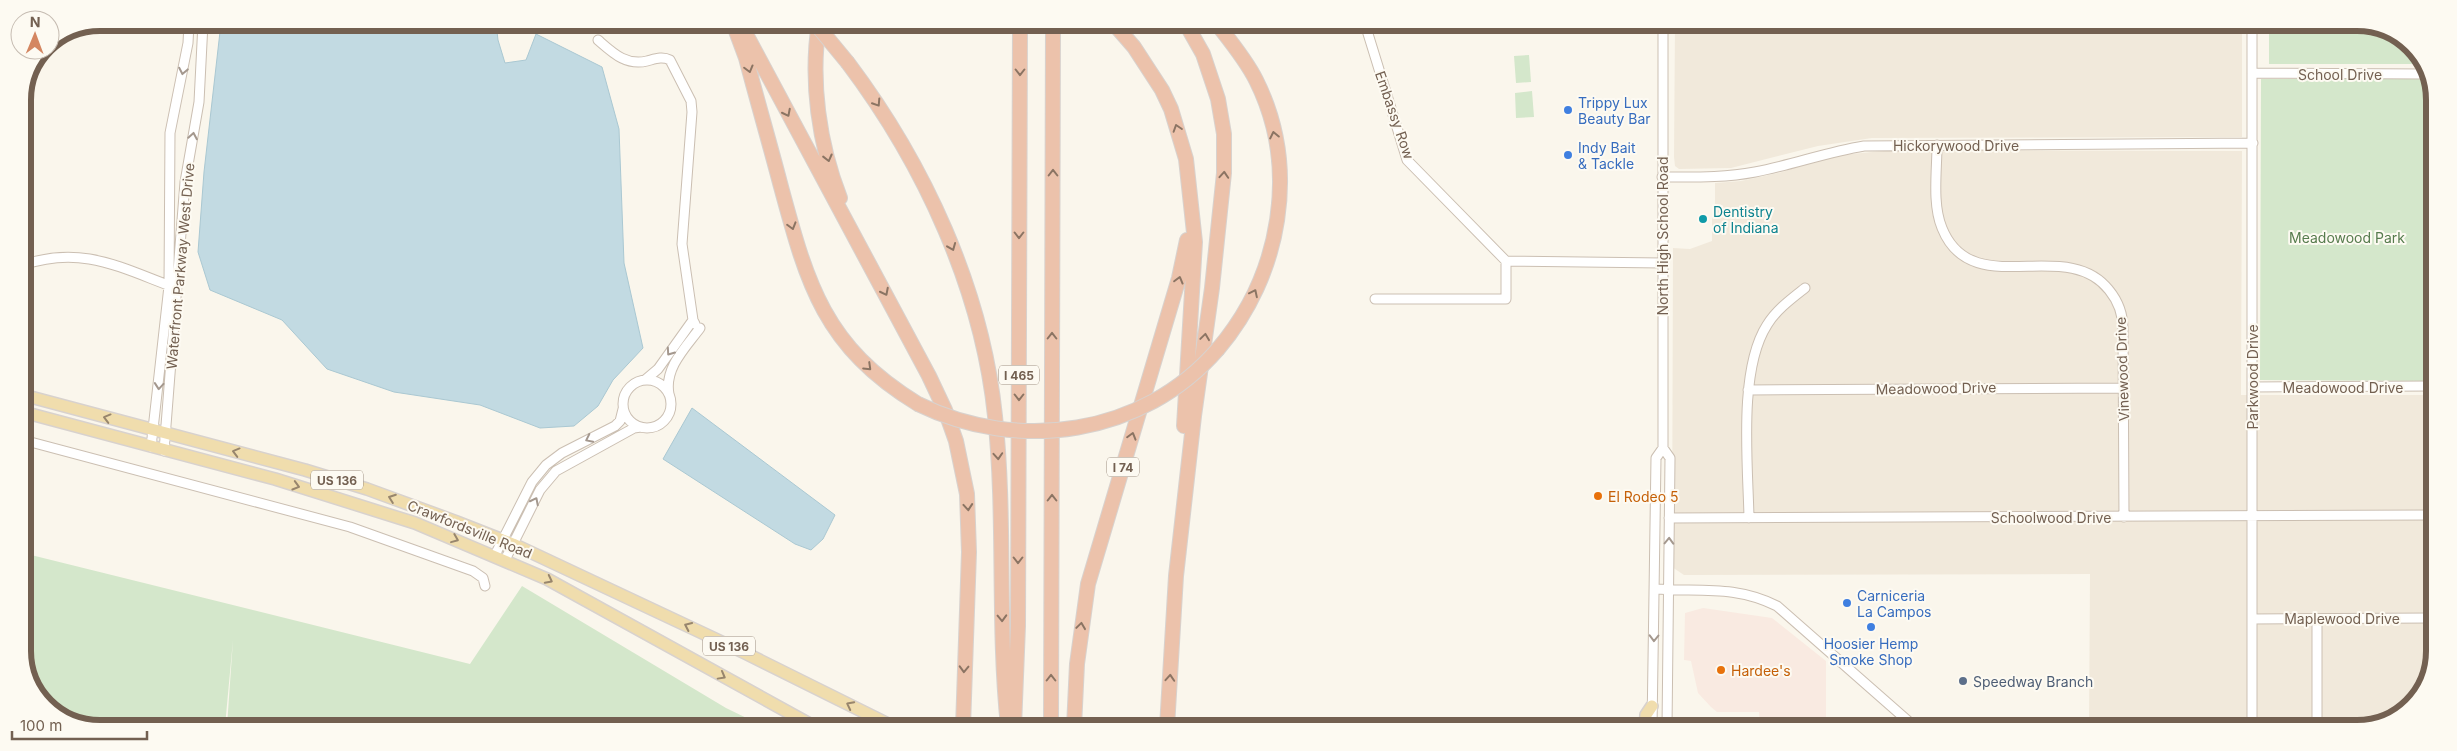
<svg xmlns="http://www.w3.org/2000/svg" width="2457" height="751" font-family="Inter,sans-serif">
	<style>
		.residential { fill: #f1e9db }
		.commercial { fill: #f9eae1 }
		.green { fill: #d4e7cb }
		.water { fill: #c2dae2; stroke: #aac8d2 }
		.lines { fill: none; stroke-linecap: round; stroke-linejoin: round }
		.minor-casing { stroke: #cbbfb2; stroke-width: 11 }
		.major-casing { stroke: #d8d2ce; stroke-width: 14 }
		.highway-casing { stroke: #d8d2ce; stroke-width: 16 }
		.minor { stroke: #fff; stroke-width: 9 }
		.major { stroke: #f0ddad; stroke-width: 11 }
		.highway { stroke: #ecc2ab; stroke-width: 14 }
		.highway-bridge-casing { stroke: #d8d2ce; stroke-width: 16; stroke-linecap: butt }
		.highway-bridge { stroke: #ecc2ab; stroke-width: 14 }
		.oneway { stroke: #8b7463 }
		.oneway2 { stroke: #a4988e }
		.oneway3 { stroke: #98866d }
		.shop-dot { fill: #3f7fe0; stroke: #fdfaf2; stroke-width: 2 }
		.culture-dot { fill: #0f9aa8; stroke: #fdfaf2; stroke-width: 2 }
		.food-dot { fill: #e8710a; stroke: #fdfaf2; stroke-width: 2 }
		.service-dot { fill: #5c6f8a; stroke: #fdfaf2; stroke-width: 2 }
		.labels { text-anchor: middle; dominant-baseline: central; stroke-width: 4; stroke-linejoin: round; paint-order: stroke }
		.shield { fill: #fdfaf2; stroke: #9c8e81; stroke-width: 1 }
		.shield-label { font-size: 12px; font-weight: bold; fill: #736051 }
		.street-label { font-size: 14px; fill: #736051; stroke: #fdfaf2 }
		.shop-label { font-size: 14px; fill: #366cbe; stroke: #fdfaf2; text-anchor: start }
		.culture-label { font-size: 14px; fill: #0d838f; stroke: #fdfaf2; text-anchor: start }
		.park-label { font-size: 14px; fill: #577c4e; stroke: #fdfaf2 }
		.food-label { font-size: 14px; fill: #c56008; stroke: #fdfaf2; text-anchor: start }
		.service-label { font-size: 14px; fill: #4e5e75; stroke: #fdfaf2; text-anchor: start }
		.rim { fill: none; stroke: #736051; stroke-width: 6 }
	</style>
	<rect width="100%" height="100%" fill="#faf6ec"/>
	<path class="residential" d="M1675,24L2242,25V137L1872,138L1818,146L1731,168L1679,169L1675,166L1674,157Z
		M1894,150L2242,151L2241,395H2433L2432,671L2404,712L2357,728H2089L2090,574L1684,575L1672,567L1673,248L1690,249L1712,241V217H1715V183L1741,181L1782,172L1830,156Z"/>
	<path class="commercial" d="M1703,608L1772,618L1826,661V728H1760L1759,712H1717L1711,707L1698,693L1691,661L1684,660L1685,613Z"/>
	<path class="green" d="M2269,25H2377L2418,53L2423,64H2269Z
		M1529,55L1531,82L1516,83L1514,56Z
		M2261,79H2428L2434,95L2433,381L2260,380Z
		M1532,91L1534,117L1516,118L1515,93Z
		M23,553L470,664L522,586L726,708L765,727L227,726L233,640L225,726H80L42,702L23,656Z"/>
	<path class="water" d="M221,23H496L498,40L505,63L526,60L536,34L602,67L619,129L624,263L643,348L613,380L598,406L574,426L540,428L480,405L394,392L327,369L282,320L210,290L198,252L204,172Z
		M692,408L835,515L823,539L811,550L795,544L663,459Z"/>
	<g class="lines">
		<defs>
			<path id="minor" d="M1365,24L1407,160L1506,261V299H1375
				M598,40C613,53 626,66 647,61C655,59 662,56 670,60L691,101L692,112L682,244L693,320L695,324
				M2252,73L2427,74
				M1937,145C1937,171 1932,204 1942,228C1972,303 2066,235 2109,290C2118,301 2123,314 2123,329L2124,517
				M1662,177C1693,177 1724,178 1755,172C1792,165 1827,152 1864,146L2253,143
				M1506,261L1662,263
				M23,265C81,245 119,267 173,287
				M623 404a24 24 0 1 1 48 0a24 24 0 1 1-48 0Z
				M645,380L658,369L693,320
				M2252,387L2433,386
				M1748,390L2123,388
				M669,394C664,368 686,347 700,328
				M23,440L350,527L473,571L483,578L485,586
				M151,447L169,286L170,133L188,43L189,23
				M1663,448L1670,458L1667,728
				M164,451L185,182L199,102L203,23
				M1669,518L2432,515
				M1749,518C1748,465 1738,370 1767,325C1776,310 1791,299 1805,288
				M495,555L532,482L546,465L562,453L615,426L620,421L623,409
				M505,560L540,490L556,471L634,428L641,427
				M1655,589C1700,592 1735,585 1777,606L1916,728
				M2252,619L2432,618
				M2317,619V728
				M1652,728L1656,458L1663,448V24
				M2252,728V25"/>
			<path id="major" d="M23,395L305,470L367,489L457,522L513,544L745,653L894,727
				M23,412L275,479L415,523L547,579L815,727
				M1645,728L1646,715L1652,706"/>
			<path id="highway" d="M740,23L929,376L945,410L956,441L967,494L969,552L963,727
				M819,23C810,81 819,144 840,198
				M1114,24L1134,47L1162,90L1171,109L1186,159L1195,242L1184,426
				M1217,24C1231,42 1246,60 1256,80C1300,168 1281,275 1218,349
				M736,31L746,58C757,100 769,141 780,183C807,283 823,346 918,404
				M848,63C924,164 982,289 995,416C1006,519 997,623 1008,726
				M1014,727L1018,626L1020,24
				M1051,727L1053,24
				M1074,727L1077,664L1088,584L1179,278L1187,240
				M1167,727L1176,576L1194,416L1212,288L1224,173V134L1218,99L1203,54L1186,24"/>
		</defs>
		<use href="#minor" class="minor-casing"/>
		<use href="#major" class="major-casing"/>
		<use href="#highway" class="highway-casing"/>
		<use href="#minor" class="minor"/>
		<use href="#major" class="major"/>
		<use href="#highway" class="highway"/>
		<defs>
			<path id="highway-bridge" d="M815,23L848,63
				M918,404C1018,453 1143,436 1218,349"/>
		</defs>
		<use href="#highway-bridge" class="highway-bridge-casing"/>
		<use href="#highway-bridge" class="highway-bridge"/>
	</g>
	<defs><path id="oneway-chevron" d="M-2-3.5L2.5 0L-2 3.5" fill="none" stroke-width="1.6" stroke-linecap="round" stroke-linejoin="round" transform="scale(1.25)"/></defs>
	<g class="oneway">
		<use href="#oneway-chevron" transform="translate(749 69) rotate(75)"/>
		<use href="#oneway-chevron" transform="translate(1020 72) rotate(90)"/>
		<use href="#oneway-chevron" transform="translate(877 103) rotate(57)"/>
		<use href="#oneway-chevron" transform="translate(787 113) rotate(63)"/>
		<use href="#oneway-chevron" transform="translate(1177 128) rotate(-108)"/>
		<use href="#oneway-chevron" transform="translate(1274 135) rotate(-102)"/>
		<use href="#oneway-chevron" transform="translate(828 158) rotate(76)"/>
		<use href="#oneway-chevron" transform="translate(1053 173) rotate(-90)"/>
		<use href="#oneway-chevron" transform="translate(1224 175) rotate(-86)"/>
		<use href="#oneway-chevron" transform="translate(792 226) rotate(74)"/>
		<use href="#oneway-chevron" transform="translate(1019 235) rotate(90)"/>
		<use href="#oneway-chevron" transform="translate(952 247) rotate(68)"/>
		<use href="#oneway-chevron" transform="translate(1179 280) rotate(-75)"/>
		<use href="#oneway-chevron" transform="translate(885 292) rotate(63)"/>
		<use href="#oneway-chevron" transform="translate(1254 293) rotate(-64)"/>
		<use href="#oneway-chevron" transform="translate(1052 336) rotate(-90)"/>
		<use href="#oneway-chevron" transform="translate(1205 337) rotate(-82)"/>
		<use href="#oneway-chevron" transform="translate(868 367) rotate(44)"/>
		<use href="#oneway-chevron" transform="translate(1019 397) rotate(90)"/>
		<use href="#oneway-chevron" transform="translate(1132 436) rotate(-74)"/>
		<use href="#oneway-chevron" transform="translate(998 456) rotate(86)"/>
		<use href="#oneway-chevron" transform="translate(1052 498) rotate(-90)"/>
		<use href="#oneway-chevron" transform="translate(968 507) rotate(85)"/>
		<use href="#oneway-chevron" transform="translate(1018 560) rotate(90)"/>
		<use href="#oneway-chevron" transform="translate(1002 618) rotate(88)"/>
		<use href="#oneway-chevron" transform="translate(1081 626) rotate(-82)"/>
		<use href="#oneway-chevron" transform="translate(964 669) rotate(92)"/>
		<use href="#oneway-chevron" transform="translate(1051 678) rotate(-90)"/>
		<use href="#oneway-chevron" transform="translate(1170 678) rotate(-86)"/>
	</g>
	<g class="oneway2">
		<use href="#oneway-chevron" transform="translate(183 71) rotate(101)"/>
		<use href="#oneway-chevron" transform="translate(193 136) rotate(-80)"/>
		<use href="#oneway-chevron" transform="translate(670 352) rotate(125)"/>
		<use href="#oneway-chevron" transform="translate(159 386) rotate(95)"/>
		<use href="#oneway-chevron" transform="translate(589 439) rotate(154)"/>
		<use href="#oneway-chevron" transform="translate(535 501) rotate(-63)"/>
		<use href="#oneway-chevron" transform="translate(1669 541) rotate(-88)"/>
		<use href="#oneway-chevron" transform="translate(1654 638) rotate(91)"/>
	</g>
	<g class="oneway3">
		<use href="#oneway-chevron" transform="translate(107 418) rotate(-165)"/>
		<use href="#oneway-chevron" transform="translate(236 452) rotate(-165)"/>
		<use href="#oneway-chevron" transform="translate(296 486) rotate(16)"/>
		<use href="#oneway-chevron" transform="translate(392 498) rotate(-160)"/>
		<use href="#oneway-chevron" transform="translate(455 539) rotate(22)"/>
		<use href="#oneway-chevron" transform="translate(549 580) rotate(27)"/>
		<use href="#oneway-chevron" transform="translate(688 626) rotate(-155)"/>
		<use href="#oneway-chevron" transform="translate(722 676) rotate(29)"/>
		<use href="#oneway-chevron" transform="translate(850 705) rotate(-153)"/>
	</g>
	<g class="shop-dot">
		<circle cx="1568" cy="110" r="5"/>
		<circle cx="1568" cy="155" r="5"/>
		<circle cx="1847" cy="603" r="5"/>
		<circle cx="1871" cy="627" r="5"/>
	</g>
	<circle class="culture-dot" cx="1703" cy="219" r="5"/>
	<g class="food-dot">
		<circle cx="1598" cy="496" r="5"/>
		<circle cx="1721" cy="670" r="5"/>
	</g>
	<circle class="service-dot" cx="1963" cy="681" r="5"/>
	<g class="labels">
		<g class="shield">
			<rect x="999" y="365.5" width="40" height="19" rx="4"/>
			<rect x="1107" y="457.5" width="32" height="19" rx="4"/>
			<rect x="311" y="470.5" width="52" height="19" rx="4"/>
			<rect x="703" y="636.5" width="52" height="19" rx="4"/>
		</g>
		<g class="shield-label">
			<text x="1019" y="375">I 465</text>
			<text x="1123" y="467">I 74</text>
			<text x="337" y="480">US 136</text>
			<text x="729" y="646">US 136</text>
		</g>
		<g class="street-label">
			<text x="2340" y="74">School Drive</text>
			<text transform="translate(1395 115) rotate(71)">Embassy Row</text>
			<text x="1956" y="145">Hickorywood Drive</text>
			<text transform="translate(1662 236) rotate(-90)">North High School Road</text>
			<text transform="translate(180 266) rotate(-85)">Waterfront Parkway West Drive</text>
			<text transform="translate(2122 369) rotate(-92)">Vinewood Drive</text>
			<text transform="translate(2252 377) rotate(-90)">Parkwood Drive</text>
			<text x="2343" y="387">Meadowood Drive</text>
			<text transform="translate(1936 388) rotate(-1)">Meadowood Drive</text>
			<text x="2051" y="517">Schoolwood Drive</text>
			<text transform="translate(470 529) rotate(22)">Crawfordsville Road</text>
			<text x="2342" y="618">Maplewood Drive</text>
		</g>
		<g class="shop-label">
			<text x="1578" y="102">Trippy Lux<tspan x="1578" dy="16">Beauty Bar</tspan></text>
			<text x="1578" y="147">Indy Bait<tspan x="1578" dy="16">&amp; Tackle</tspan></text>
			<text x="1857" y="595">Carniceria<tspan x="1857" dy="16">La Campos</tspan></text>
			<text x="1871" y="643" text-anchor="middle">Hoosier Hemp<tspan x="1871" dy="16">Smoke Shop</tspan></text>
		</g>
		<g class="culture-label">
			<text x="1713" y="211">Dentistry<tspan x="1713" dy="16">of Indiana</tspan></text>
		</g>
		<g class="park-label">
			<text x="2347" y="237">Meadowood Park</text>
		</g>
		<g class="food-label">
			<text x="1608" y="496">El Rodeo 5</text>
			<text x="1731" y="670">Hardee's</text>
		</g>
		<g class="service-label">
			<text x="1973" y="681">Speedway Branch</text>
		</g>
	</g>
	<path d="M0 0H2457V751H0ZM100 31H2357A69 69 0 0 1 2426 100V651A69 69 0 0 1 2357 720H100A69 69 0 0 1 31 651V100A69 69 0 0 1 100 31Z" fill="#fdfaf2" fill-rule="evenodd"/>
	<path class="rim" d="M100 31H2357A69 69 0 0 1 2426 100V651A69 69 0 0 1 2357 720H100A69 69 0 0 1 31 651V100A69 69 0 0 1 100 31Z"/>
	<g transform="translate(35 35) rotate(1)"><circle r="24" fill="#fdfaf2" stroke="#c6bcb2"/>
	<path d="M0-4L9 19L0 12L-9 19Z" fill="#d48661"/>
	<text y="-8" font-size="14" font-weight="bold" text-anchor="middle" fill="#736051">N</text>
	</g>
	<path d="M12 731v8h135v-8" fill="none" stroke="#736051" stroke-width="2.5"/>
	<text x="20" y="731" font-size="15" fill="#736051" stroke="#fdfaf2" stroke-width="4" paint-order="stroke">100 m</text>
</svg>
